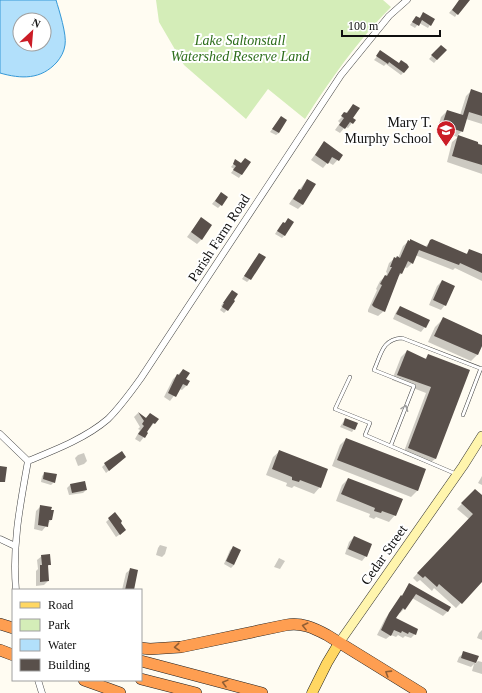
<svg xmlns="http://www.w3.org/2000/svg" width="482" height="693" font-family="Georgia,serif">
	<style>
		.green { fill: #d4edb8 }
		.water { fill: #b2e0fb; stroke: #3498d7; fill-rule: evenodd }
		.shadow { fill: #0003 }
		.building { fill: #59504b }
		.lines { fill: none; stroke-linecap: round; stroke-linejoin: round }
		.lane-casing { stroke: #424242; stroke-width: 4 }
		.street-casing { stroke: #424242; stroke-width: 7 }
		.secondary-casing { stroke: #313131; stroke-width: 10 }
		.primary-casing { stroke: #202020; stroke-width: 11 }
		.highway-casing { stroke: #202020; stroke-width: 12 }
		.lane { stroke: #fff; stroke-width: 3 }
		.street { stroke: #fff; stroke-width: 6 }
		.secondary { stroke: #fff5ad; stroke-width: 9 }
		.primary { stroke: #ffd762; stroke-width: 10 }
		.highway { stroke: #fe9e51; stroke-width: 11 }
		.oneway { stroke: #9f9f9f }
		.oneway2 { stroke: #925e33 }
		.labels { text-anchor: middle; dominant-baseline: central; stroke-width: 4; stroke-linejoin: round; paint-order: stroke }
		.park-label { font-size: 14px; font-style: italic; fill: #2c6d1a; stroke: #fff }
		.poi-label { font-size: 14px; fill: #0f0f0f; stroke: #fff; text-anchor: end }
		.street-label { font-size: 14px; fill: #0f0f0f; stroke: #fff }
	</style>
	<rect width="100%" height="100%" fill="#fffcf2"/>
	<path class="green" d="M156,0H383L391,7C358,40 330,80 305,119L268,89L246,119L184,65L159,22Z"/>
	<path class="water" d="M0,0H56C59,10 67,35 65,45C64,52 61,57 57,62C41,80 21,79 0,73ZM20,20H44V44H20Z"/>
	<path class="shadow" d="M460,0H464L457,14L455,17L449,13Z
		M423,13L430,25L428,28L419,23L415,28L410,25L416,17L419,19Z
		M441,46L445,50L434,63L429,59Z
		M381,52L404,72L401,75L386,64L384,66L374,60Z
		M472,90L482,94V124L466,119L462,131L457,136L477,142L482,146V174L447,162L452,142L458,137L437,131L441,117L447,111L460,115L466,96Z
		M354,105L351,118L354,120L348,128L345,127L340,133L335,130L340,123L338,121Z
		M281,117L279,133L276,135L270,132Z
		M324,142L342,155L333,165L328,162L323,168L311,160Z
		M245,159L250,162L239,178L231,173L234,169L231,167L236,161L241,164Z
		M307,180L302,205L298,209L289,204L295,195Z
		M221,193V205L218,208L212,204Z
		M201,218L202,239L197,244L187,237Z
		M288,219L285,235L282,238L275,234L280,226L283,223L284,224Z
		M409,241L425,247L431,241L465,255L470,250L482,256V281L455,268L453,270L415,255L412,263L407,268L404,267L401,274L397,277L384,311L378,316L368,312V310L377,290L376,289L380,281L386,276L387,273L386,272L389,263L395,258H398L403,246Z
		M259,254L250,279L247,282L242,279Z
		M442,281L445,305L441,310L429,305L437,286Z
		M229,294L227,310L224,313L220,310L222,307L221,306Z
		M400,307L425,327L421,332L393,319L396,312Z
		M444,318L482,336V346L477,355L471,361L428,342L435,327Z
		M407,351L425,359L428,355L469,370L435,459L429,464L403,454L426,393L392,380L401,357Z
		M183,370L186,386L182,390L179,389L170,401L164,397L173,379Z
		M138,413L146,418L150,414L157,419L150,428H149L144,437L140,442L135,439L140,430L138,429L140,427L134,417Z
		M345,419L354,429L352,432L340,427Z
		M346,439L425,470L417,491L411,497L332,466L340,445Z
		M280,451L320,487L314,494L294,486L292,488L286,486L287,483L266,475L273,457Z
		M84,453L87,461L84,464L78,466L75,458L78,455Z
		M122,460L106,473L102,467L105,464Z
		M44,474L54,482L51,485L41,482L42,476Z
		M482,476V485L478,483Z
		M348,479L395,515L389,522L376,517L374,519L369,517L370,514L336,501L342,485Z
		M70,485L86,490L83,493L69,495L67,488Z
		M470,495L482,497V581L456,608L434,588L432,591L420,580L417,582L413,578L469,519L457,509Z
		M41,506L51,520L42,531L34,529L36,511Z
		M109,519L119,523L122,533L116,537L106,522Z
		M354,537L366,556L362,561L345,554L349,542Z
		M160,545L167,547L165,554L162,557L156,555L158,548Z
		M233,548L234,565L231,568L224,564L230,550Z
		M42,556L50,564L47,567L48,581L44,585L36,586V571L38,569L37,560Z
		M279,558L285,561L280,569L274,567Z
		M131,569L134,590H122L126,573Z
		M410,584L449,607L447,612L443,616L412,598L404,609L400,613L399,612L394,619L415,634L411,638L405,636L403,638L398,635L396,637L391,635L386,639L377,635L385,619Z
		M482,630V640L477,638L479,633Z
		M464,653L477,657L475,664L478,661L482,662V674L472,671L474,664L471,667L457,662L459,657Z"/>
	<path class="building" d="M459,0H470L458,15L452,10Z
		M423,12L435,19L431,26L422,20L419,26L412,22L416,16L420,18Z
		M441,45L447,50L437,60L431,55Z
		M380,50L399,63L401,60L407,64L409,67L404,73L389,62L388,64L376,56Z
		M471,89L482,93V116L469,112L463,132L442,125L447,110L463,115Z
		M353,104L360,108L353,118L356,120L353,124L350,122L345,129L339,125L344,118L341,116L344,112L347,113Z
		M281,116L287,120L279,133L272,129Z
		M458,135L478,142V144L482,145V165L452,156Z
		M324,141L343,155L339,161L332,157L328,164L315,155Z
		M245,158L251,162L242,175L233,170L236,166L233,164L235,159L241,163Z
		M307,179L316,184L303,205L293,199L299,189L301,190Z
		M221,192L228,197L222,206L215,201Z
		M201,217L212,225L202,240L191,232Z
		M288,218L294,222L285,236L277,231L283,222L285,223Z
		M410,239L427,247L430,240L432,239L467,254L469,249L482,254V273L460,263L459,265L419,250L413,264L408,261L402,274L400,273L385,312L374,307L372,305L382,285L380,284L385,275L387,276L392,267H390L394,257L396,258L397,256L400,258L408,240L410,241Z
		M259,253L266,257L251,280L244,276Z
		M442,280L455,286L446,306L433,300Z
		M232,290L238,294L234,300L235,301L228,311L222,307L224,303H223Z
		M400,306L430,320L426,328L396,314Z
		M443,317L482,335V346L478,355L434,336Z
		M407,350L426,359L428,354L470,370L436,459L408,448L431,387L397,375Z
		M183,369L190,373L186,379L190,381L187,386L183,384L176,397L168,393L177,374L179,375Z
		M138,412L146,418L150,413L159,419L155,424L153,423L147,432L148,433L145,438L138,434L144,426L142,424L144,421Z
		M345,418L358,423L355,430L343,425Z
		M346,438L426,469L418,491L337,460Z
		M279,450L328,469L321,488L300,480L299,482L292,480V477L272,469Z
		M122,451L126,457L109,471L104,463Z
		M0,466L7,467L5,482H0Z
		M44,472L57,474L55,483L43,479Z
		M348,478L403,499L396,516L382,511L381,513L374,511L375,508L341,494Z
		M85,481L87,490L72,493L70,484Z
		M475,489L482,495V582L462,604L439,584L437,587L425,576L423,578L417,573L473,514L461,503Z
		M40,505L52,507L51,510H54L52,520H49L48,527L38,525Z
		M115,512L122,521L121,523L126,530L120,535L108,518Z
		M354,536L372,544L367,557L348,549Z
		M233,546L241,550L234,565L226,561Z
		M50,554L51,565H48L49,581L40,582V565H42L41,555Z
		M130,568L138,570L134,590H125Z
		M409,583L451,607L448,612L416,594L405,610L403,608L396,618L418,629L416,635L409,632L408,634L402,631L401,633L394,630L391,636L381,630L389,613L401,595L402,596Z
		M463,651L479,656L476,663L461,658Z"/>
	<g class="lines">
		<defs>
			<path id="lane" d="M350,377L335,409L370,423L365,435L456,474
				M463,415L481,368
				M391,445L414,386L374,370C381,355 382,339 402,338L482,369"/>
			<path id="street" d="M0,434L28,461
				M28,461C55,450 86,438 108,419C120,407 131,392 141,378L341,75L389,16L407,0
				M0,539L15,546
				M16,590C12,546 20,505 28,461
				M38,680L42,693"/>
			<path id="secondary" d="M339,643L463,466L482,436"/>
			<path id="primary" d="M312,693L327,663L339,643"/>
			<path id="highway" d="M0,624L13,628
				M141,648L150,649L181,647L286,625C301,622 314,628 327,635L421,693
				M0,650L13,655
				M141,661L262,693
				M141,679L196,693
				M84,680L120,693"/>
		</defs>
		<use href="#lane" class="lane-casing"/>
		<use href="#street" class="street-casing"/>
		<use href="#secondary" class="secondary-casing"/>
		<use href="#primary" class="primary-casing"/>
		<use href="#highway" class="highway-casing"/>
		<use href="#lane" class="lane"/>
		<use href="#street" class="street"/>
		<use href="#secondary" class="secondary"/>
		<use href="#primary" class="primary"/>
		<use href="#highway" class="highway"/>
	</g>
	<defs><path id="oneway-chevron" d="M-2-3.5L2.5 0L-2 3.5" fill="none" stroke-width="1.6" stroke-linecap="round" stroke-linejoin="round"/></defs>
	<use class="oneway" href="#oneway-chevron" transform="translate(405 408) rotate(-69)"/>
	<g class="oneway2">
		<use href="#oneway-chevron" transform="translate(305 626) rotate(-166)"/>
		<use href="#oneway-chevron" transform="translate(177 647) rotate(175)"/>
		<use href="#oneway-chevron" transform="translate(388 673) rotate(-148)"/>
		<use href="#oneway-chevron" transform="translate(225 683) rotate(-165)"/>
	</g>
	<defs>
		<symbol id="school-pin" viewBox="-11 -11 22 30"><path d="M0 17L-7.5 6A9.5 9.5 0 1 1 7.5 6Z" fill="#cb1c26" stroke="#fff"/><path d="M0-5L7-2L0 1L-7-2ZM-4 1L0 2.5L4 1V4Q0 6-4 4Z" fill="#fff"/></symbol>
	</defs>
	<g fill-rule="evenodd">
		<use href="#school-pin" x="435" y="119" width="22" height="30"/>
	</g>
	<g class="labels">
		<g class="park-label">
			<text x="240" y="40">Lake Saltonstall<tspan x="240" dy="16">Watershed Reserve Land</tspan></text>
		</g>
		<g class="poi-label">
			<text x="432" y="122">Mary T.<tspan x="432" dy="16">Murphy School</tspan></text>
		</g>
		<g class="street-label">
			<text transform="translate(219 238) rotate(-57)">Parish Farm Road</text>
			<text transform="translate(384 555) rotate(-55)">Cedar Street</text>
		</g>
	</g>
	<rect x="12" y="589" width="130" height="92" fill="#ffffff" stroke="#9f9f9f"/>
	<rect x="20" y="602" width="20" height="6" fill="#ffd762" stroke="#9f9f9f"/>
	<text x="48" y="609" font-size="12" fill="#0f0f0f">Road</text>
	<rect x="20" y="619" width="20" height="12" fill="#d4edb8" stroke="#9f9f9f"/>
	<text x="48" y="629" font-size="12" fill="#0f0f0f">Park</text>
	<rect x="20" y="639" width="20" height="12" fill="#b2e0fb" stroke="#9f9f9f"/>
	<text x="48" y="649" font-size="12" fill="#0f0f0f">Water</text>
	<rect x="20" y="659" width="20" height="12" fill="#59504b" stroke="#9f9f9f"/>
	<text x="48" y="669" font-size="12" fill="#0f0f0f">Building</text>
	<g transform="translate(32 32) rotate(26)"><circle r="19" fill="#ffffff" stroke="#9f9f9f"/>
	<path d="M0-3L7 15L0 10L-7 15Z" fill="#cb1c26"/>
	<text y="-6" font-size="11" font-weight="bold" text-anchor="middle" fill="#0f0f0f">N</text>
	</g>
	<path d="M342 30v6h98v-6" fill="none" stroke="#0f0f0f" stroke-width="2"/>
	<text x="348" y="30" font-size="12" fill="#0f0f0f" stroke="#ffffff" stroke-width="3" paint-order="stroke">100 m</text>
</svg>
